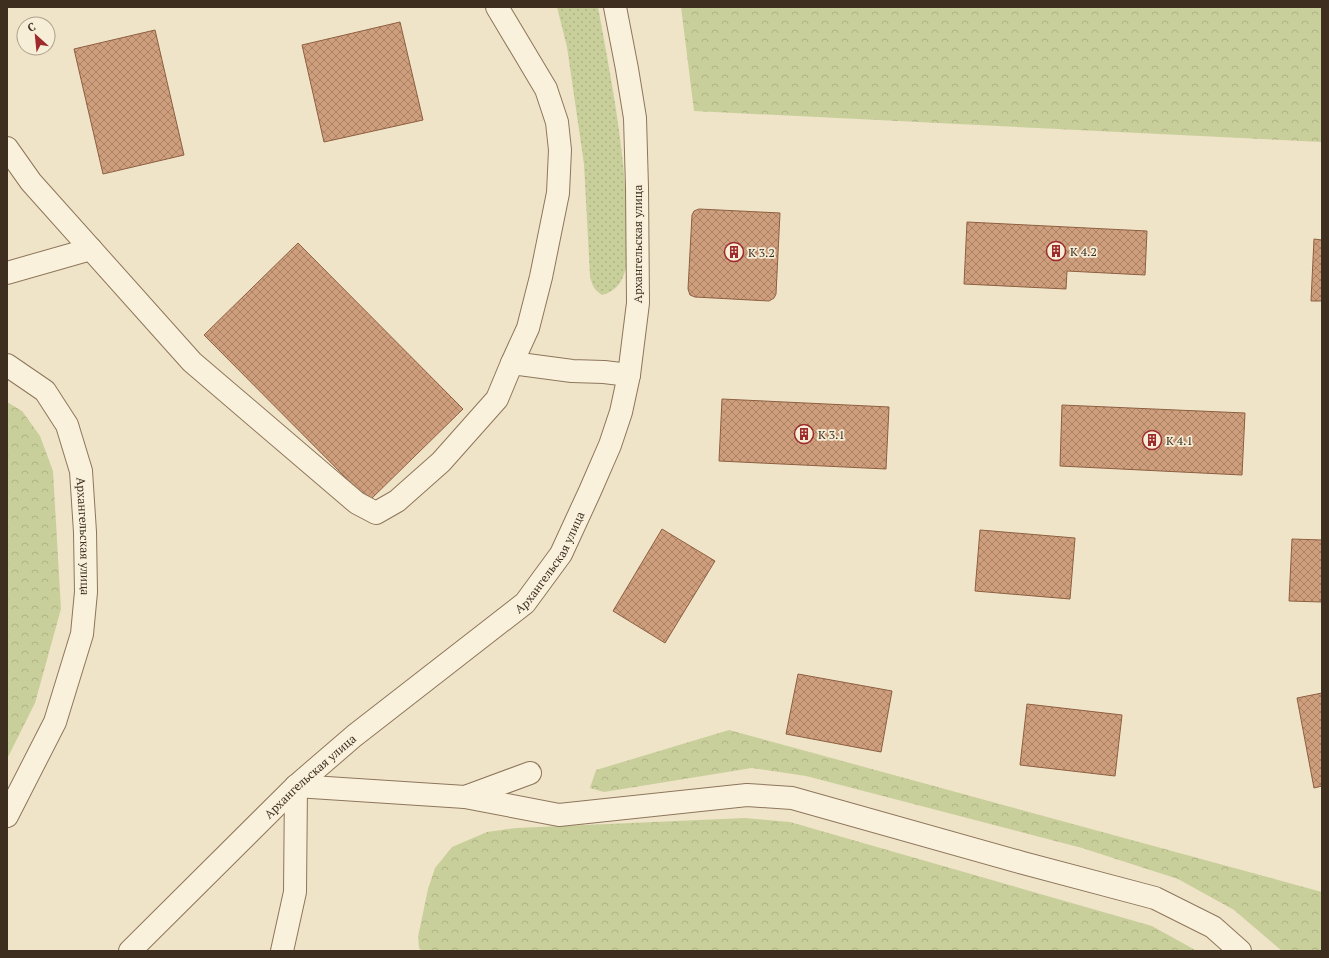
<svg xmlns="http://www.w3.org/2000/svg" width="1329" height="958" font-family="'PT Serif',serif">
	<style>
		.grass { fill: url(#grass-dots) }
		.forest { fill: url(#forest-crowns) }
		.building { fill: url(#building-cross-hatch); stroke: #8d5f41 }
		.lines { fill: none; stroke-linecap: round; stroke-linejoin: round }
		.minor-casing { stroke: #8d765c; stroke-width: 24 }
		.minor { stroke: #faf1dc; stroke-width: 22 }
		.labels { text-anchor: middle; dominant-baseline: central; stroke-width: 3.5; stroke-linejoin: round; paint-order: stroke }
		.street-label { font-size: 12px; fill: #3d2e20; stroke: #f7eed8 }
		.poi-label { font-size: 12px; fill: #3d2e20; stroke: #f7eed8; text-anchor: start }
	</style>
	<defs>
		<pattern id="grass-dots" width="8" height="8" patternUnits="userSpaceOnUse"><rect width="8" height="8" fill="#c9cf9b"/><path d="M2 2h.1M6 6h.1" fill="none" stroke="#aeb285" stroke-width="1.8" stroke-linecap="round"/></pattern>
		<pattern id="forest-crowns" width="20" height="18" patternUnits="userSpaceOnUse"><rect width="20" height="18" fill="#c9cf9b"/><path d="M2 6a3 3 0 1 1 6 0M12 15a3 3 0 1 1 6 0" fill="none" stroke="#aeb285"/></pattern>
		<pattern id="building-cross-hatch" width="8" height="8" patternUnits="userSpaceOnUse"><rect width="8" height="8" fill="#cf9f7d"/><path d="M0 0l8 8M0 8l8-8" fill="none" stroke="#a98266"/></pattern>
	</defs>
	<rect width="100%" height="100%" fill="#f0e4c8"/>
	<path class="grass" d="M557,7H598C611,78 625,149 627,221C627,234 630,252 627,264C623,280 619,290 602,295C594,290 592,285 590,276L584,164L567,47Z"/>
	<path class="forest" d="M681,7H1322V142L694,111Z
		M7,402L22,411L40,436L53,471L61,609L35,703L7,759Z
		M729,730L1322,892V951H1282L1234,910L1178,879L1082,848L806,776L752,768L604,792L590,788L596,770Z
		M745,818L790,822L1152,926L1197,951H422L419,948L418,937L428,889L435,868L452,847L487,832L516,828Z"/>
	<path class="building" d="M400,22L423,120L324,142L302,45Z
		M155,30L184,155L103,174L74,49Z
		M699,209L780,213L776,294L774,298L769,301L695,297L690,295L688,289L692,215L694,211Z
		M967,222L1147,231L1145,275L1067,271L1066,289L964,284Z
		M1314,239L1322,240V301H1311Z
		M298,243L463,409L369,501L204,335Z
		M722,399L889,407L886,469L719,461Z
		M1062,405L1245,413L1242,475L1060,466Z
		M662,529L715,561L665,643L613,611Z
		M980,530L1075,538L1070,599L975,591Z
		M1292,539L1322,540V602L1289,601Z
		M798,674L892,691L881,752L786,734Z
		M1322,693V786L1314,788L1297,698Z
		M1027,704L1122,715L1115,776L1020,765Z"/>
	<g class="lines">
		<defs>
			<g id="minor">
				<path d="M497,7L546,89L557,122L560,150L558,193L541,277L528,328L512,363"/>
				<path d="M7,148L31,182L192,362L357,503L376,513L397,501L441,462L497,399L512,363L572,371L604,372L629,375"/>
				<path d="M7,273L91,249"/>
				<path id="s1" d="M7,365L45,391L67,425L81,471L85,532L86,592L82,634L55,722L7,816"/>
				<path d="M296,786L465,797L530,773"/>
				<path d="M465,797L559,815L747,795L792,798L1023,863L1155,898L1213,927L1240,951"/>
				<path id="s2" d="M130,951L296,786L354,736L525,603L561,554L590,491L610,445L621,412L629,375L638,303L637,187L635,118L627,69L615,7"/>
				<path d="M282,951L295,892L296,786"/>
			</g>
		</defs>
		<use href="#minor" class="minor-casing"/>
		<use href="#minor" class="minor"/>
	</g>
	<defs>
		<symbol id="building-ring" viewBox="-11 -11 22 22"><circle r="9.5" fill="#f7eed8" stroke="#9e2a2b" stroke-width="1.5"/><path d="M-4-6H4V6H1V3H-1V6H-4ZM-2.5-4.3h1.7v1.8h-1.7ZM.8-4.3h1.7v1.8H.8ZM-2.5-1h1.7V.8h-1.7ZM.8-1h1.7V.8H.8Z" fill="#9e2a2b"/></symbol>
	</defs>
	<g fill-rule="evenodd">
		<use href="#building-ring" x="1045" y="240" width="22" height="22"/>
		<use href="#building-ring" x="723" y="241" width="22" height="22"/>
		<use href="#building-ring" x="793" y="423" width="22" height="22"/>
		<use href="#building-ring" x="1141" y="429" width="22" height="22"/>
	</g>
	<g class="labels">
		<g class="street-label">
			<text transform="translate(637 244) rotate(-90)">Архангельская улица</text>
			<text stroke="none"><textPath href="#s1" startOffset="200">Архангельская улица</textPath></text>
			<text stroke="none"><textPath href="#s2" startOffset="575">Архангельская улица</textPath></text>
			<text stroke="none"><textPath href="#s2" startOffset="251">Архангельская улица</textPath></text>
		</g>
		<g class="poi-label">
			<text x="1070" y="251">К 4.2</text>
			<text x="748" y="252">К 3.2</text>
			<text x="818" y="434">К 3.1</text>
			<text x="1166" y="440">К 4.1</text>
		</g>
	</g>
	<rect width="1329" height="958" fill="none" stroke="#3d2e20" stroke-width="16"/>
	<g transform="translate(36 36) rotate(333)"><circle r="19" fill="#f7eed8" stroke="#ada18e"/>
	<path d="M0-3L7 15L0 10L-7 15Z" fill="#9e2a2b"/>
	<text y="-6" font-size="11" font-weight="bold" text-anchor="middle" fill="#3d2e20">С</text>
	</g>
</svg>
